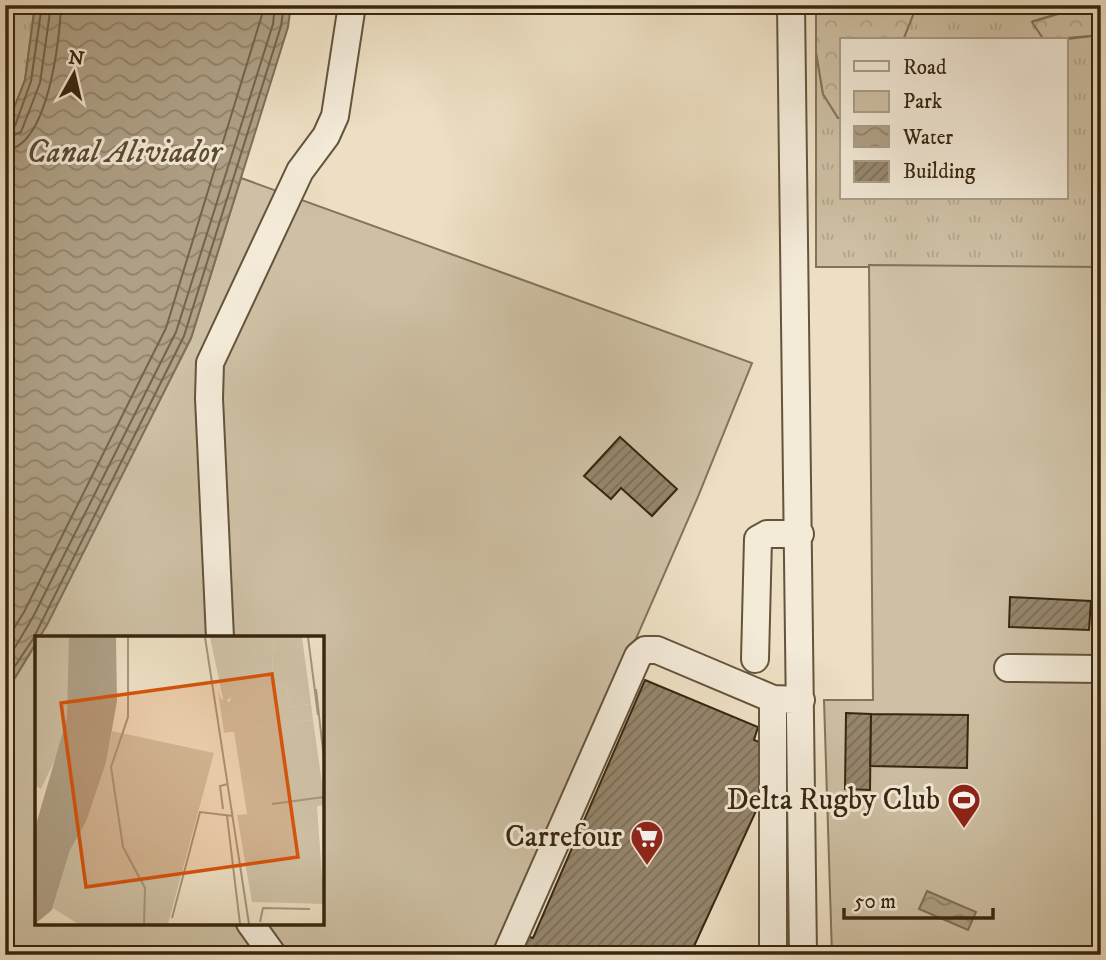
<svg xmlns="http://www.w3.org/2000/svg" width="1106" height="960" font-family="'IM FELL DW Pica',serif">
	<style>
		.grass { fill: url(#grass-tufts); stroke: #83735a; stroke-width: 2 }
		.forest { fill: url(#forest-crowns); stroke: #83735a; stroke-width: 2 }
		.park { fill: #cec0a4; stroke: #83735a; stroke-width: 2 }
		.water { fill: url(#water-waves); stroke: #7f6f56; stroke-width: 2 }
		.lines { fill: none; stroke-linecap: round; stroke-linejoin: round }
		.shore { stroke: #74634a; stroke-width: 2 }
		.building { fill: url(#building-hatch); stroke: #38260f; stroke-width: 2 }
		.minor-casing { stroke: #65543c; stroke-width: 30 }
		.minor { stroke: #f3ead8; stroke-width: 26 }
		.labels { text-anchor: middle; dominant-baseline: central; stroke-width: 6; stroke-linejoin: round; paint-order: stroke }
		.poi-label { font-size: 30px; fill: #38260f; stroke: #f3ead8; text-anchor: end }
		.water-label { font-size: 32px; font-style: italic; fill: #5c4b33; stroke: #f3ead8 }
		.inset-road { fill: none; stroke: #a5957b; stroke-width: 2 }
		.view { fill: #d6540c; fill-opacity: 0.15; stroke: #d6540c; stroke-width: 3.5 }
		.inset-edge { fill: none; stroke: #38260f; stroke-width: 3.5 }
	</style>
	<defs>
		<pattern id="grass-tufts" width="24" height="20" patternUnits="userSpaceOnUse" patternTransform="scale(1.75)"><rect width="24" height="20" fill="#cec0a4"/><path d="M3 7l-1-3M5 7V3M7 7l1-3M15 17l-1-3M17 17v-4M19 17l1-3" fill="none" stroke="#b2a58c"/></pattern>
		<pattern id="forest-crowns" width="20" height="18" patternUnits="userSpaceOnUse" patternTransform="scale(1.75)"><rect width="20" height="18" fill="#cec0a4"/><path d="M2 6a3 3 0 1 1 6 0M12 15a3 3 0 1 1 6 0" fill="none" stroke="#b2a58c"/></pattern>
		<pattern id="water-waves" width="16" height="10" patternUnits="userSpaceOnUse" patternTransform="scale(1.75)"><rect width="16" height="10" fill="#afa086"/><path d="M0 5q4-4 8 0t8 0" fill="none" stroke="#8f826c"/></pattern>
		<pattern id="building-hatch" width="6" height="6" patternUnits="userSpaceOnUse" patternTransform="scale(1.75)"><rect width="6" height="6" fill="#96866d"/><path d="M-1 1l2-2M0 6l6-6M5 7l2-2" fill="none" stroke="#7b6d58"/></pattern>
	</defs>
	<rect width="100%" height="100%" fill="#eddfc3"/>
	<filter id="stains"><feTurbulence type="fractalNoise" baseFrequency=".00286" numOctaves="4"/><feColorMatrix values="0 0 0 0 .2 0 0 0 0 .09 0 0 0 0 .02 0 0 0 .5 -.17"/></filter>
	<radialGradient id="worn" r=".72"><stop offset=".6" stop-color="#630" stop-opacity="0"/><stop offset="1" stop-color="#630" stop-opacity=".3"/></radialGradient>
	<path class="grass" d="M5,5H35L25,80L5,131Z
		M917,5H1088L1033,21L1044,40H903Z
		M1101,35V267H816V52L823,94L838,118H842V198H1066V40H1059Z"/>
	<path class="forest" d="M816,5H917L903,40H842V118H838L823,94L816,52Z
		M1088,5H1101V35L1044,40L1032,22Z"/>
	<path class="park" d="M241,178L752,363L697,499L498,955H5V694L37,642V923H322V638H39L191,338Z
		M869,265L1101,267V955H832L824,700H873Z"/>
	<path class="water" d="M35,5H291L288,27L191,338L47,625L5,694V131L25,80Z
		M927,891L976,912L968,930L919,909Z"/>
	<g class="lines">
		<path class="shore" d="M5,130L15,126L31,81L42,5
			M5,139L21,132L40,83L51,5
			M5,150C48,148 60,39 61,5
			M5,643L24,612L166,328L265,5
			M5,664L33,617L176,332L273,24L275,5
			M5,681L33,639L184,336L281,26L284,5"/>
	</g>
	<path class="building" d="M620,437L677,489L652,516L621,488L611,499L584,476Z
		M1010,597L1091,601L1089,630L1009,627Z
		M645,680L758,727L754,740L764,744L761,800L690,955H515L524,935L533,938Z
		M846,713L871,714L870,790L845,789Z
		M871,714L968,715L967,768L870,766Z"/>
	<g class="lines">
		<defs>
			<path id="minor" d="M791,5L803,955
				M220,638L209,398L210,363L300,171L326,136L335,116L352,5
				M755,659L758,539L767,534H800
				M1008,668L1101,669
				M250,923L273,955
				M506,955L638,656L645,650H657L773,699L801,700
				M773,955V699"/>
		</defs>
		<use href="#minor" class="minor-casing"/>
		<use href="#minor" class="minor"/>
	</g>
	<defs>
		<symbol id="stadium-pin" viewBox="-11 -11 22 30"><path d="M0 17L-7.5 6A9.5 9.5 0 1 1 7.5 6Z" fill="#8f2418" stroke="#f3ead8"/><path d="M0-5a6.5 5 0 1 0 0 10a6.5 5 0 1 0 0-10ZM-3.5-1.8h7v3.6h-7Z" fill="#fff"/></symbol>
		<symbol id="supermarket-pin" viewBox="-11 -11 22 30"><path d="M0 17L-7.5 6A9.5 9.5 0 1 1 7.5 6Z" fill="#8f2418" stroke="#f3ead8"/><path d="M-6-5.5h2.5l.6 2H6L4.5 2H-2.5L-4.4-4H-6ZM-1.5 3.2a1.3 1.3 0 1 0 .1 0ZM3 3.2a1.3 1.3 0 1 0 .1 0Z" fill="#fff"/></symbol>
	</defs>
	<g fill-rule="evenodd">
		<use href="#stadium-pin" x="945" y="781" width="38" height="52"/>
		<use href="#supermarket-pin" x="628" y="818" width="38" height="52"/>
	</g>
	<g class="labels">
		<g class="poi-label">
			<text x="940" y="800">Delta Rugby Club</text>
			<text x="622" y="837">Carrefour</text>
		</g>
		<g class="water-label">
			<text x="124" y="153">Canal Aliviador</text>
		</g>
	</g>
	<g transform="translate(35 636)">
		<rect width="289" height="289" fill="#eddfc3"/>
		<path d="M0,1H34L35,19L33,82L25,113L6,153L0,149ZM206,1H239L237,38L227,42L251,48L256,71L276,68L278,84L189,97L183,55L186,63L195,66Z" fill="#cec0a4"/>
		<path d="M175,1H206L208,6L197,60L189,67ZM239,1H267L276,68L256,71L251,48L224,44L237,38Z" fill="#cec0a4"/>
		<path d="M278,84L289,161V169L282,170L289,268L217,266L202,179L212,178L199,95ZM77,95L179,117L133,288H43L18,272L35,214L51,186L71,127Z" fill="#cec0a4"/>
		<path d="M34,1H81L82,65L71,127L51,186L35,214L17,274L0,288V192L32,82Z" fill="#afa086"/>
		<path class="inset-road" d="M93,1V81L76,131L88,211L110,252L109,288M170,1L214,288M273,1L283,79M281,53L289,123M237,168L289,161M188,173L185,150L193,148M192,180L205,288M137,282L165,176L198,180M225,286L228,272L275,273"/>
		<path class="view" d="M237,38L263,221L51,251L26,67Z"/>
		<rect width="289" height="289" class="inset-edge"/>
	</g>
	<rect width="1106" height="960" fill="none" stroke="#eddfc3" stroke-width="28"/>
	<rect x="7" y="7" width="1092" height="946" fill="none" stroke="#38260f" stroke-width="3.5"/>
	<rect x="14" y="14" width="1078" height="932" fill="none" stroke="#38260f" stroke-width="2"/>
	<rect x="840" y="38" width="228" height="161" fill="#f3ead8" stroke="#a89c88" stroke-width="2"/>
	<rect x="854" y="61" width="35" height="10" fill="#f3ead8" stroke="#a89c88" stroke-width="2"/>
	<text x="903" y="74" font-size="21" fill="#38260f">Road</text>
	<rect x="854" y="91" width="35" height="21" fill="#cec0a4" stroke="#a89c88" stroke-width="2"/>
	<text x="903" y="108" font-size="21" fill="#38260f">Park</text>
	<rect x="854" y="126" width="35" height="21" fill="url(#water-waves)" stroke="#a89c88" stroke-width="2"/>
	<text x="903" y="144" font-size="21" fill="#38260f">Water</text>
	<rect x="854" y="161" width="35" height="21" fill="url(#building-hatch)" stroke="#a89c88" stroke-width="2"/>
	<text x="903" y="178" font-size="21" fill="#38260f">Building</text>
	<g transform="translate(74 74) rotate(8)" stroke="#f3ead8" stroke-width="5" paint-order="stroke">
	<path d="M0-5L12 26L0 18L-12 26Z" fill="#38260f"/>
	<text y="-10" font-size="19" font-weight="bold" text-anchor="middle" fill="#38260f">N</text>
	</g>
	<path d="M844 908v10h149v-10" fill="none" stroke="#38260f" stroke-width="3.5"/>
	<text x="854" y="908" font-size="21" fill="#38260f" stroke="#f3ead8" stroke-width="5" paint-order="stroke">50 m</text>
	<rect width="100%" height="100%" filter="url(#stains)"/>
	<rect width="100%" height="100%" fill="url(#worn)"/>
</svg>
